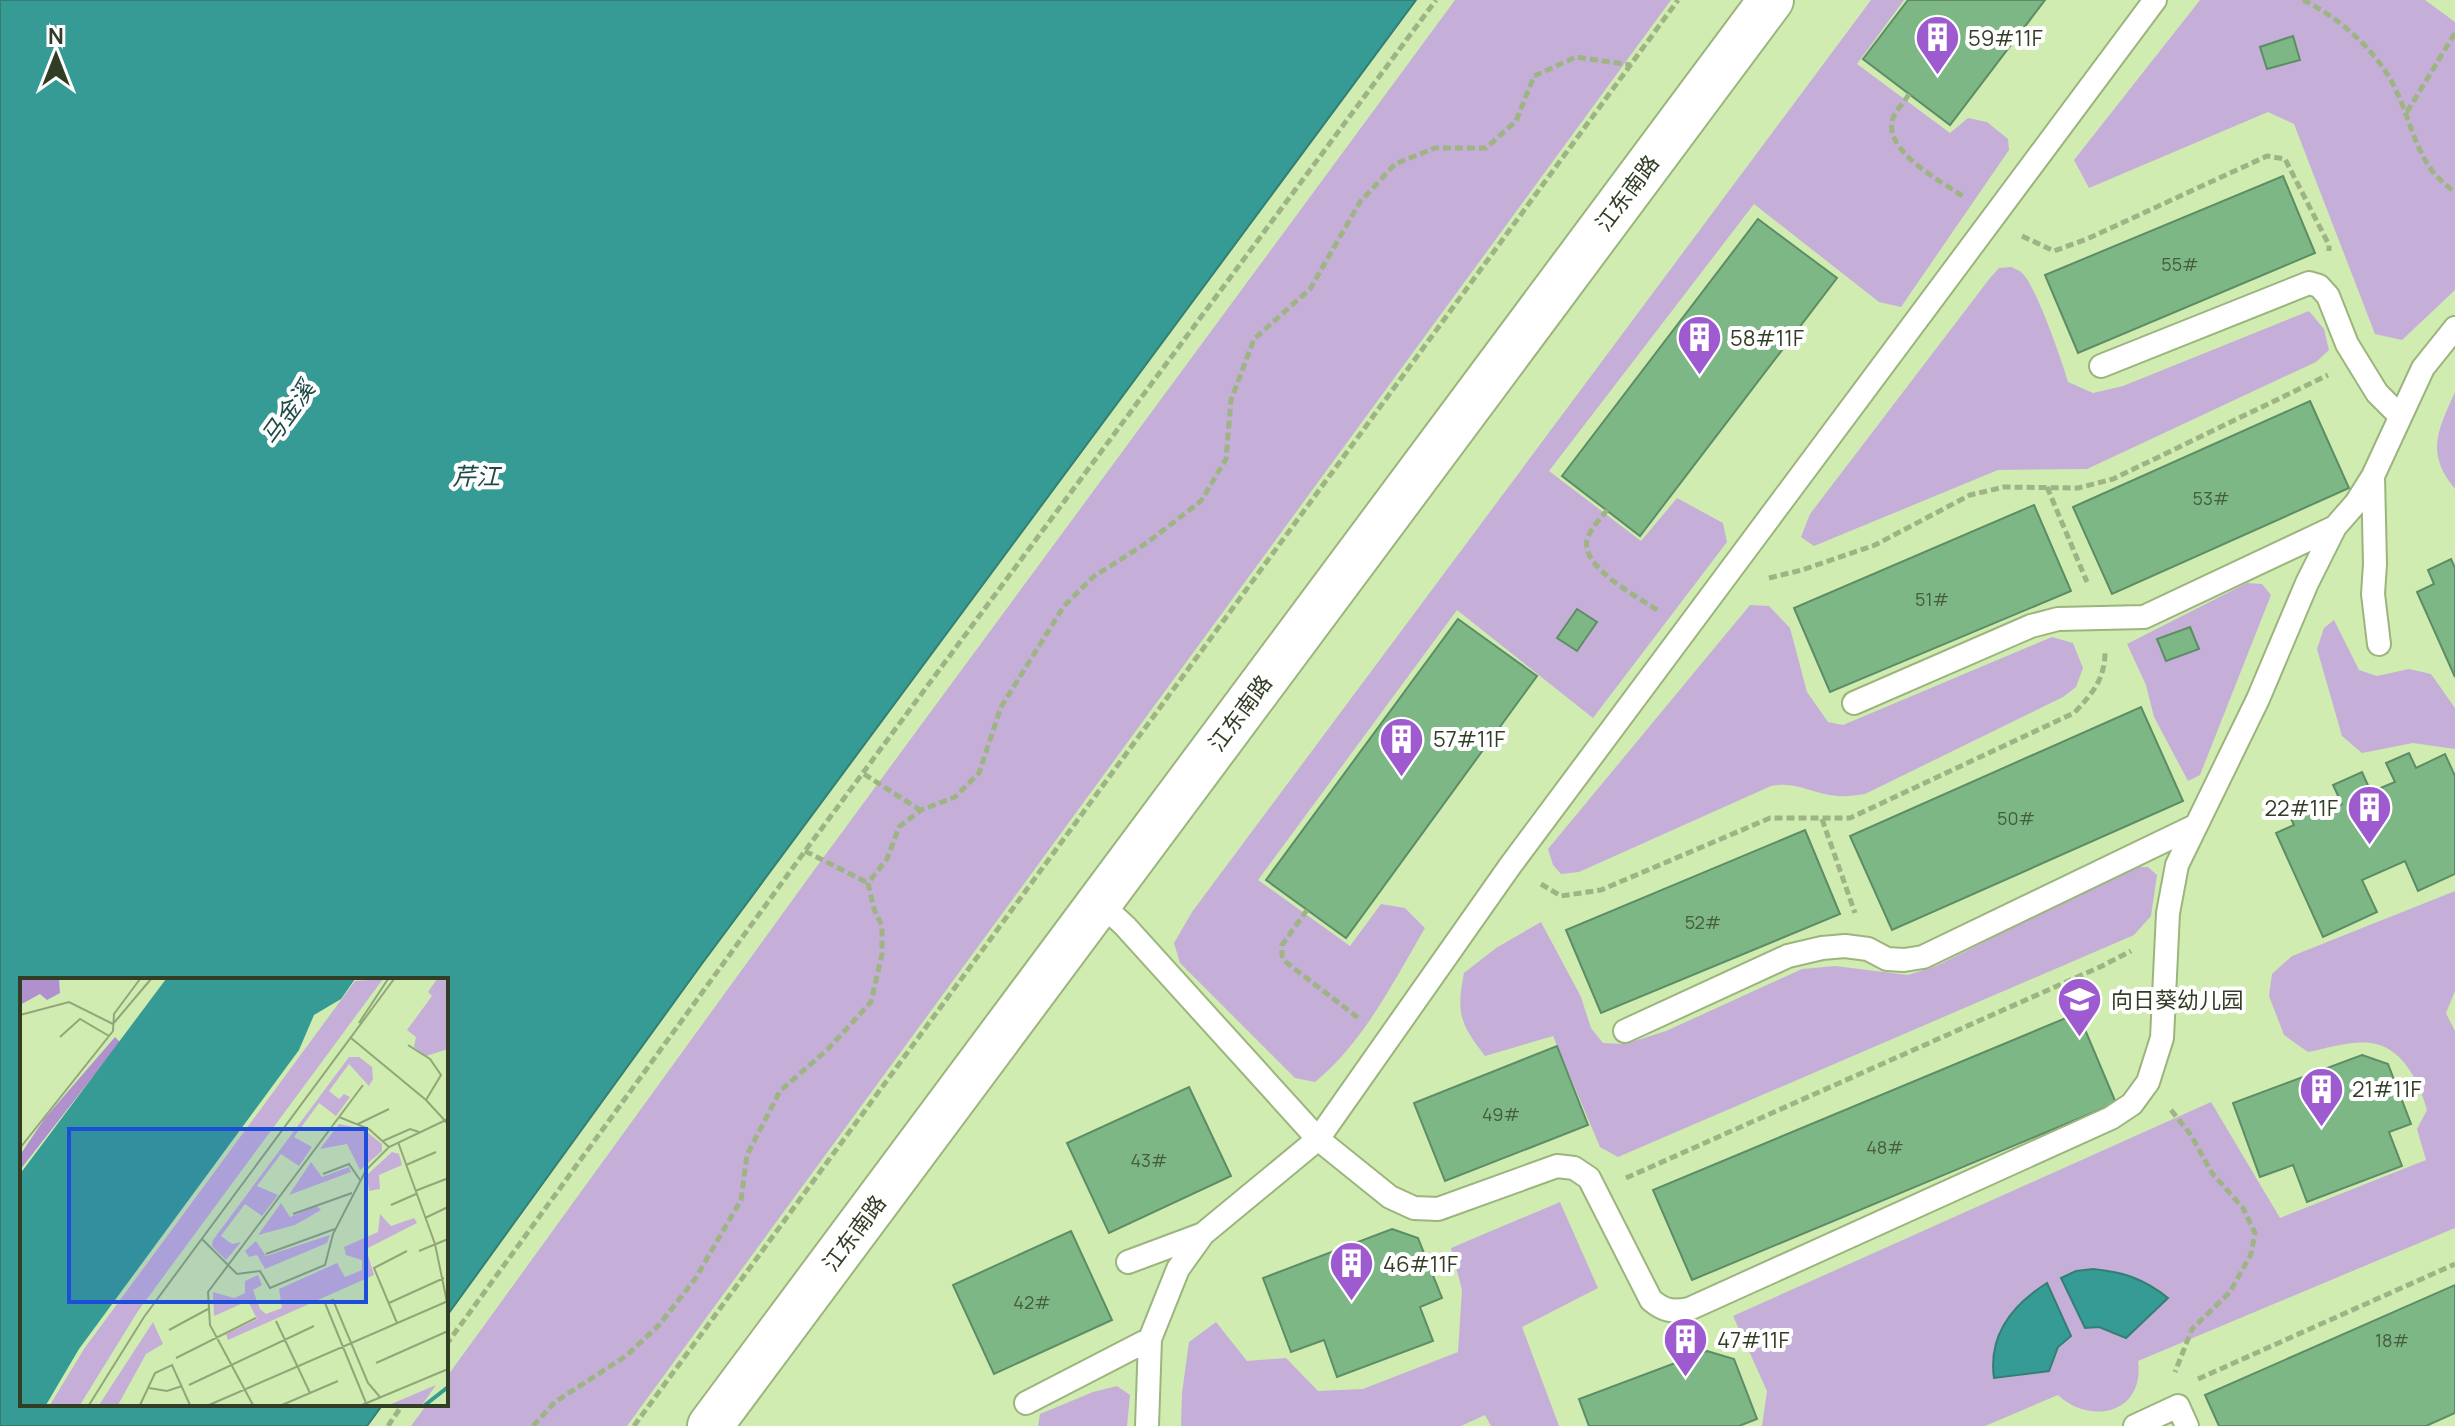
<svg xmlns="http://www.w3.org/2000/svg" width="2455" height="1426" font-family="Manrope,'Noto Sans SC',sans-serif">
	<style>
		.green { fill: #c5afd9 }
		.water { fill: #359b94; stroke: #347f73; stroke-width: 2 }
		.building { fill: #7db786; stroke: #5c8d64; stroke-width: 2 }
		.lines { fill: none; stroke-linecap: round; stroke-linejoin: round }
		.service-casing { stroke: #9bb57d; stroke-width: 26 }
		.tertiary-casing { stroke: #9bb57d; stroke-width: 48 }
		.path { stroke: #9eb485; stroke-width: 5; stroke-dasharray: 8 4; stroke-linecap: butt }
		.service { stroke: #fff; stroke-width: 22 }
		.tertiary { stroke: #fff; stroke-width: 44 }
		.labels { text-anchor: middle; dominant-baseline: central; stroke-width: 8; stroke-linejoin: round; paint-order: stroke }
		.number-label { font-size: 18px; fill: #455c3e }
		.poi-label { font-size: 22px; fill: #323d26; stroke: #fff; text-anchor: start }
		.street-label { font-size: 22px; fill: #323d26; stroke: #fff }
		.water-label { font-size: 24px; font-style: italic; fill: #1d4a47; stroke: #fff }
		.inset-river { fill: none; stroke: #359b94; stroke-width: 4 }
		.inset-road { fill: none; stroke: #91a679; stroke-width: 2 }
		.view { fill: #1d4ed8; fill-opacity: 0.15; stroke: #1d4ed8; stroke-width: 4 }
		.inset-edge { fill: none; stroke: #323d26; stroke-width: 4 }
	</style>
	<rect width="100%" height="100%" fill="#d0ecb1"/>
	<path class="green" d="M1455,0H1671L627,1426H411L427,1404H446V1378L812,873Z
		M1871,0H1904L1857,64L1950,133L1968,118L1987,122L2008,139L2009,150L1901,307L1879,302L1754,204L1549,471L1641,541L1677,498L1723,523L1727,542L1593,718L1457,610L1258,880L1350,946L1381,904L1405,908L1425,928C1394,981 1363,1043 1315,1082L1295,1078L1180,963L1174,943L1192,912Z
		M2200,0H2425L2455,22V290L2402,340L2375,334L2294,124L2268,112L2089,188L2074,160Z
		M2011,267C2015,269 2019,270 2022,273C2036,286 2062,361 2068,382L2093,393L2123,386L2309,311L2324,329L2329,350L2316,362L2087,469L1998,470L1814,546L1801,537L1810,514L1990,278L1999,268Z
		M2455,392V489C2425,453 2438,430 2455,392Z
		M2247,583L2262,584L2271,595L2200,775L2188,781L2154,717L2146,685L2127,644Z
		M1750,605L1769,606L1790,628L1807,692L1828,722L1843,725L2052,637L2073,643L2083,668L2076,687L2063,697L1865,794C1856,795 1846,797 1837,796C1812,794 1796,781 1771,786L1579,872L1561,874L1553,865L1548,849Z
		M2334,620L2359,670L2377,676L2409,669L2431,674L2455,708V749L2413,743L2362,753L2342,736L2317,649L2324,628Z
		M2134,867H2148L2157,875L2151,916L2134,935L1618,1157L1600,1147L1553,1036L1485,1056C1460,1023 1456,1014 1464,973L1496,948L1541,922L1581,997L1591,1028L1603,1043L1625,1044L1666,1031L1802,969L1835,966L1908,975L1936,966Z
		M2455,891V991L2446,1013L2455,1031V1228L2138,1361C2145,1413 2091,1426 2058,1395L1985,1426H1762L1767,1391L1733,1316L2211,1102L2280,1218L2426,1160L2417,1129L2427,1110C2420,1085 2405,1051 2376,1044C2355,1039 2329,1048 2308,1052L2284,1035L2269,996L2272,974L2292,956Z
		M1560,1202L1598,1288L1522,1327L1559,1426H1491L1485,1415L1461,1426H1181L1182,1393L1189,1342L1216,1322L1247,1361L1286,1358L1318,1391L1363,1389L1458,1352L1462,1290L1451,1248Z
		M1117,1386L1130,1395L1127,1426H1038L1040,1414L1093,1392Z"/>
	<path class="water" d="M0,0H1416L701,965L446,1317V980H22V1404H383L367,1426H0Z
		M2093,1269C2124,1272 2144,1279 2168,1298L2126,1338L2099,1327L2085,1328L2061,1278L2076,1271Z
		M2047,1283L2071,1336L2058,1347L2049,1371L1994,1378C1988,1335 2012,1305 2047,1283Z"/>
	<path class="building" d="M1908,0H2045L1950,125L1863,59Z
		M2293,36L2300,60L2267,69L2260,47Z
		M2283,176L2315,253L2078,353L2045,275Z
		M1758,219L1837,278L1640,536L1562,476Z
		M2310,401L2349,488L2112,594L2073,507Z
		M2034,505L2071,591L1830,692L1794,608Z
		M2451,559L2455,568V677L2417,592L2434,584L2428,570Z
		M1577,609L1597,622L1577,651L1557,638Z
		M1458,619L1537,676L1346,938L1266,880Z
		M2190,627L2199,649L2166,661L2157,639Z
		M2141,707L2183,801L1892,930L1850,836Z
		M2409,753L2416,768L2445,754L2455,776V874L2418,891L2405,861L2362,880L2377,912L2323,937L2276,833L2294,825L2287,810L2311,800L2318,815L2342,804L2333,785L2362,772L2371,792L2395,782L2386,763Z
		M1805,830L1840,914L1601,1013L1566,930Z
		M2078,1013L2116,1103L1692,1280L1653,1190Z
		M1557,1046L1588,1125L1445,1181L1414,1103Z
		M2362,1055L2388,1064L2411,1124L2389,1132L2402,1166L2307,1202L2293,1165L2260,1177L2233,1103Z
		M1189,1087L1231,1176L1109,1233L1067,1143Z
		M1392,1229L1418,1238L1442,1298L1420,1307L1433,1341L1337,1377L1324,1340L1291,1352L1263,1278Z
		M1071,1231L1112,1320L994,1374L953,1285Z
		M2455,1285V1413L2426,1426H2219L2205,1395Z
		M1707,1351L1734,1359L1757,1419L1739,1426H1589L1579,1399Z"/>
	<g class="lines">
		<defs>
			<path id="service" d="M2101,366L2309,283L2319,286L2328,296L2347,344L2377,393L2399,415
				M2373,476L2375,564L2373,594L2379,644
				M1854,703L2031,626L2058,619L2144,617L2335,527
				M1099,902L1125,926L1318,1139L1390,1197L1414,1208L1438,1209L1557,1166L1574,1168L1589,1178L1651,1300C1664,1311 1672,1312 1689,1309L2111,1118L2132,1104L2148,1082L2162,1038L2168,913L2177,865L2258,699L2307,583L2335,527L2356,503L2373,476L2423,368L2455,328
				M1625,1031L1788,956L1822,948L1845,946L1868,949L1887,959L1904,960L1923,957L2195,826
				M1128,1262L1203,1234
				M1026,1403L1150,1339
				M1147,1426L1150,1339L1178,1269L1203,1234L1318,1139L1510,866L2155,0
				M2135,1426L2178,1406L2187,1426"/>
			<path id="tertiary" d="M710,1426L1771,0"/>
		</defs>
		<use href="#service" class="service-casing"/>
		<use href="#tertiary" class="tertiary-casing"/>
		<path class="path" d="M2303,0C2336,16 2370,45 2389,77C2407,107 2412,144 2433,172C2439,180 2448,186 2455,193
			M1909,94C1904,103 1894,112 1892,121C1886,153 1941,181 1964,197
			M2407,112L2455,33
			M2022,236L2054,251L2087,239L2267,156L2285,159L2329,245V251
			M2047,487L2087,582
			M1607,510C1601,518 1592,527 1588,537C1576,565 1638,597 1659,611
			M1769,578L1802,570L1875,545L1970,495L2004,487L2078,488L2113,479L2328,375
			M864,774L920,810
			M1822,819L1855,913
			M805,851L868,883
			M1541,884L1561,896L1601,890L1770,818H1850L2074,713C2092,694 2105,679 2105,652
			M1307,910L1282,945V956L1287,963L1361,1020
			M2171,1110L2191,1135L2212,1173L2243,1208L2255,1233L2251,1254L2230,1292L2192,1329L2175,1372
			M1626,1178L2102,966L2131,951
			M446,1345L805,851L1436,0
			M2198,1379L2455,1264
			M388,1426L403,1404
			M533,1426L555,1402L626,1356L659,1325L695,1279L741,1200L747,1155L780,1091L828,1049L871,1002L882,954V926L874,909L868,883L887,859L899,827L921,810L955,797L979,773L1001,707L1064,606L1093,577L1148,542L1201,501L1226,459L1231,400L1254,339L1310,289L1360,202L1395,164L1435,148H1486L1516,121L1534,76L1576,57L1631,65
			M634,1426L1678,0"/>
		<use href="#service" class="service"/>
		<use href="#tertiary" class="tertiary"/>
	</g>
	<defs>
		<symbol id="building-pin" viewBox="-11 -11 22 30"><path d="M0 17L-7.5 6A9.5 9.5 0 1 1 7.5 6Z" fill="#9e5bd0" stroke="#fff"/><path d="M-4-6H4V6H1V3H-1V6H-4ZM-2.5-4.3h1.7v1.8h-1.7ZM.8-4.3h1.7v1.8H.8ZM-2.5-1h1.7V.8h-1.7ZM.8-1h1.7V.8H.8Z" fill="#fff"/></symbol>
		<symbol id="school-pin" viewBox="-11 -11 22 30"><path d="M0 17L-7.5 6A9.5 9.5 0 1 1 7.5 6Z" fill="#9e5bd0" stroke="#fff"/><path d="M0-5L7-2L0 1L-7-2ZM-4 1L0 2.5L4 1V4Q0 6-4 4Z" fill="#fff"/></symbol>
	</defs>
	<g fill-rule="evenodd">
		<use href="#building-pin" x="1912" y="12" width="51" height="69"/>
		<use href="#building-pin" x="1674" y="312" width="51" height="69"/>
		<use href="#building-pin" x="1376" y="714" width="51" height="69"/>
		<use href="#building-pin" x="2344" y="782" width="51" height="69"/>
		<use href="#school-pin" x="2054" y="974" width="51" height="69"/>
		<use href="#building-pin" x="2296" y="1064" width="51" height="69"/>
		<use href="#building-pin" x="1326" y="1238" width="51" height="69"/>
		<use href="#building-pin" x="1660" y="1314" width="51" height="69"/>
	</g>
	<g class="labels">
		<g class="number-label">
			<text x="2180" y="264">55#</text>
			<text x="2211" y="498">53#</text>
			<text x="1932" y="599">51#</text>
			<text x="2016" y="818">50#</text>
			<text x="1703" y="922">52#</text>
			<text x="1501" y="1114">49#</text>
			<text x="1885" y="1147">48#</text>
			<text x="1149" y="1160">43#</text>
			<text x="1032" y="1302">42#</text>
			<text x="2392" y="1340">18#</text>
		</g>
		<g class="poi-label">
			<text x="1968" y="38">59#11F</text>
			<text x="1730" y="338">58#11F</text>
			<text x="1433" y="739">57#11F</text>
			<text x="2338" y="808" text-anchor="end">22#11F</text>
			<text x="2111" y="1000">向日葵幼儿园</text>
			<text x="2352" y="1089">21#11F</text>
			<text x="1383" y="1264">46#11F</text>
			<text x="1717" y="1340">47#11F</text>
		</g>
		<g class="street-label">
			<text transform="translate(1627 193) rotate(-53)">江东南路</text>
			<text transform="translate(1240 713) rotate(-53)">江东南路</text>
			<text transform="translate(854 1233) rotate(-53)">江东南路</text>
		</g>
		<g class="water-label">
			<text transform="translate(287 412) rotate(-54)">马金溪</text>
			<text x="476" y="475">芹江</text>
		</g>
	</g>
	<g transform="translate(20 978)">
		<rect width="428" height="428" fill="#d0ecb1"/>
		<path d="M363,1L118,333L60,427H30L64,371L335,3ZM417,1H428V71L406,78L394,69L396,59L387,52L412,18L408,14ZM329,79H339L352,89L353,101L349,108L329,86L309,113L319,121L324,116L330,119L316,138L299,125L274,159L292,169L279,188L261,176L237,208L258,217L242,238L225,226L201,258L212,266L221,264L206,282L192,268L193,262ZM319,146L343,151L362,166V173L340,192L327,166L300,171ZM372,174L379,176L382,187L359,197L360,211L349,213L347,197ZM291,184L302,199L329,189L331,194L269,217ZM261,225L270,239L297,228L301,232L275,247L238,257ZM360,236L371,248L394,240L397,245L346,271L354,297L208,362L206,356L237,341L228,323L194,338L193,314L214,320L225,315V303L238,297L242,307L233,312L240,331L246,336L262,330L259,311L317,285L325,299L342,292V282L326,277L324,269L358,254ZM310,257L307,265L245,291L237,277L229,279L225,273L236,263L246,278ZM133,344L143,366L126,376L98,427H79ZM416,407L402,427H369Z" fill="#c5afd9"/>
		<path d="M0,1H39L40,15L27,22L20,16L0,27ZM95,59L100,64L0,192V177L25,140Z" fill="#b191cd"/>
		<path d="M146,1H335L321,21L294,37L279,72L59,371L26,427H0V196Z" fill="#359b94"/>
		<path class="inset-river" d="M405,427L428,409"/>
		<path class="inset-road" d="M0,37L49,24L93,46M339,45L368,1M93,46L131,1M40,59L60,41L89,58M331,60L406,122L428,146M388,67L410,81L421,97L406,122M319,139L349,151L369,169M338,146L369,131M363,163L390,151L399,154M378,164L415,266L427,324M0,170L93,53L94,36L120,1M386,187L416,174M303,196L329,186L340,202M395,213L426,201M371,227L396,216M273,236L332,215M405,240L428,229M182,261L217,296L240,293L250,310L305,287L313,256L346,192L369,169L428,141M399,273L428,261M246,276L315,251M369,325L424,300M256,343L290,415M377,345L354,290L387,273M149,352L188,331M156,380L236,340M356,385L428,353M169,407L294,348M129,410L147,413L162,408M346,425L305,325L313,322L348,405L360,419M69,427L124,339L374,1M120,427L135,395L152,387L170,427M189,427L428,323M233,427L190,347L188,314L343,107M262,427L318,403M342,427L428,391"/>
		<path class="view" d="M49,151H346V324H49Z"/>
		<rect width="428" height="428" class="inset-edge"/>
	</g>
	<g transform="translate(56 56)" stroke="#ffffff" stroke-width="6" paint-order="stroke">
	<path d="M0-6L14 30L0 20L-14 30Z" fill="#323d26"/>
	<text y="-12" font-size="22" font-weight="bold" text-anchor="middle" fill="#323d26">N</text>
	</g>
</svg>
